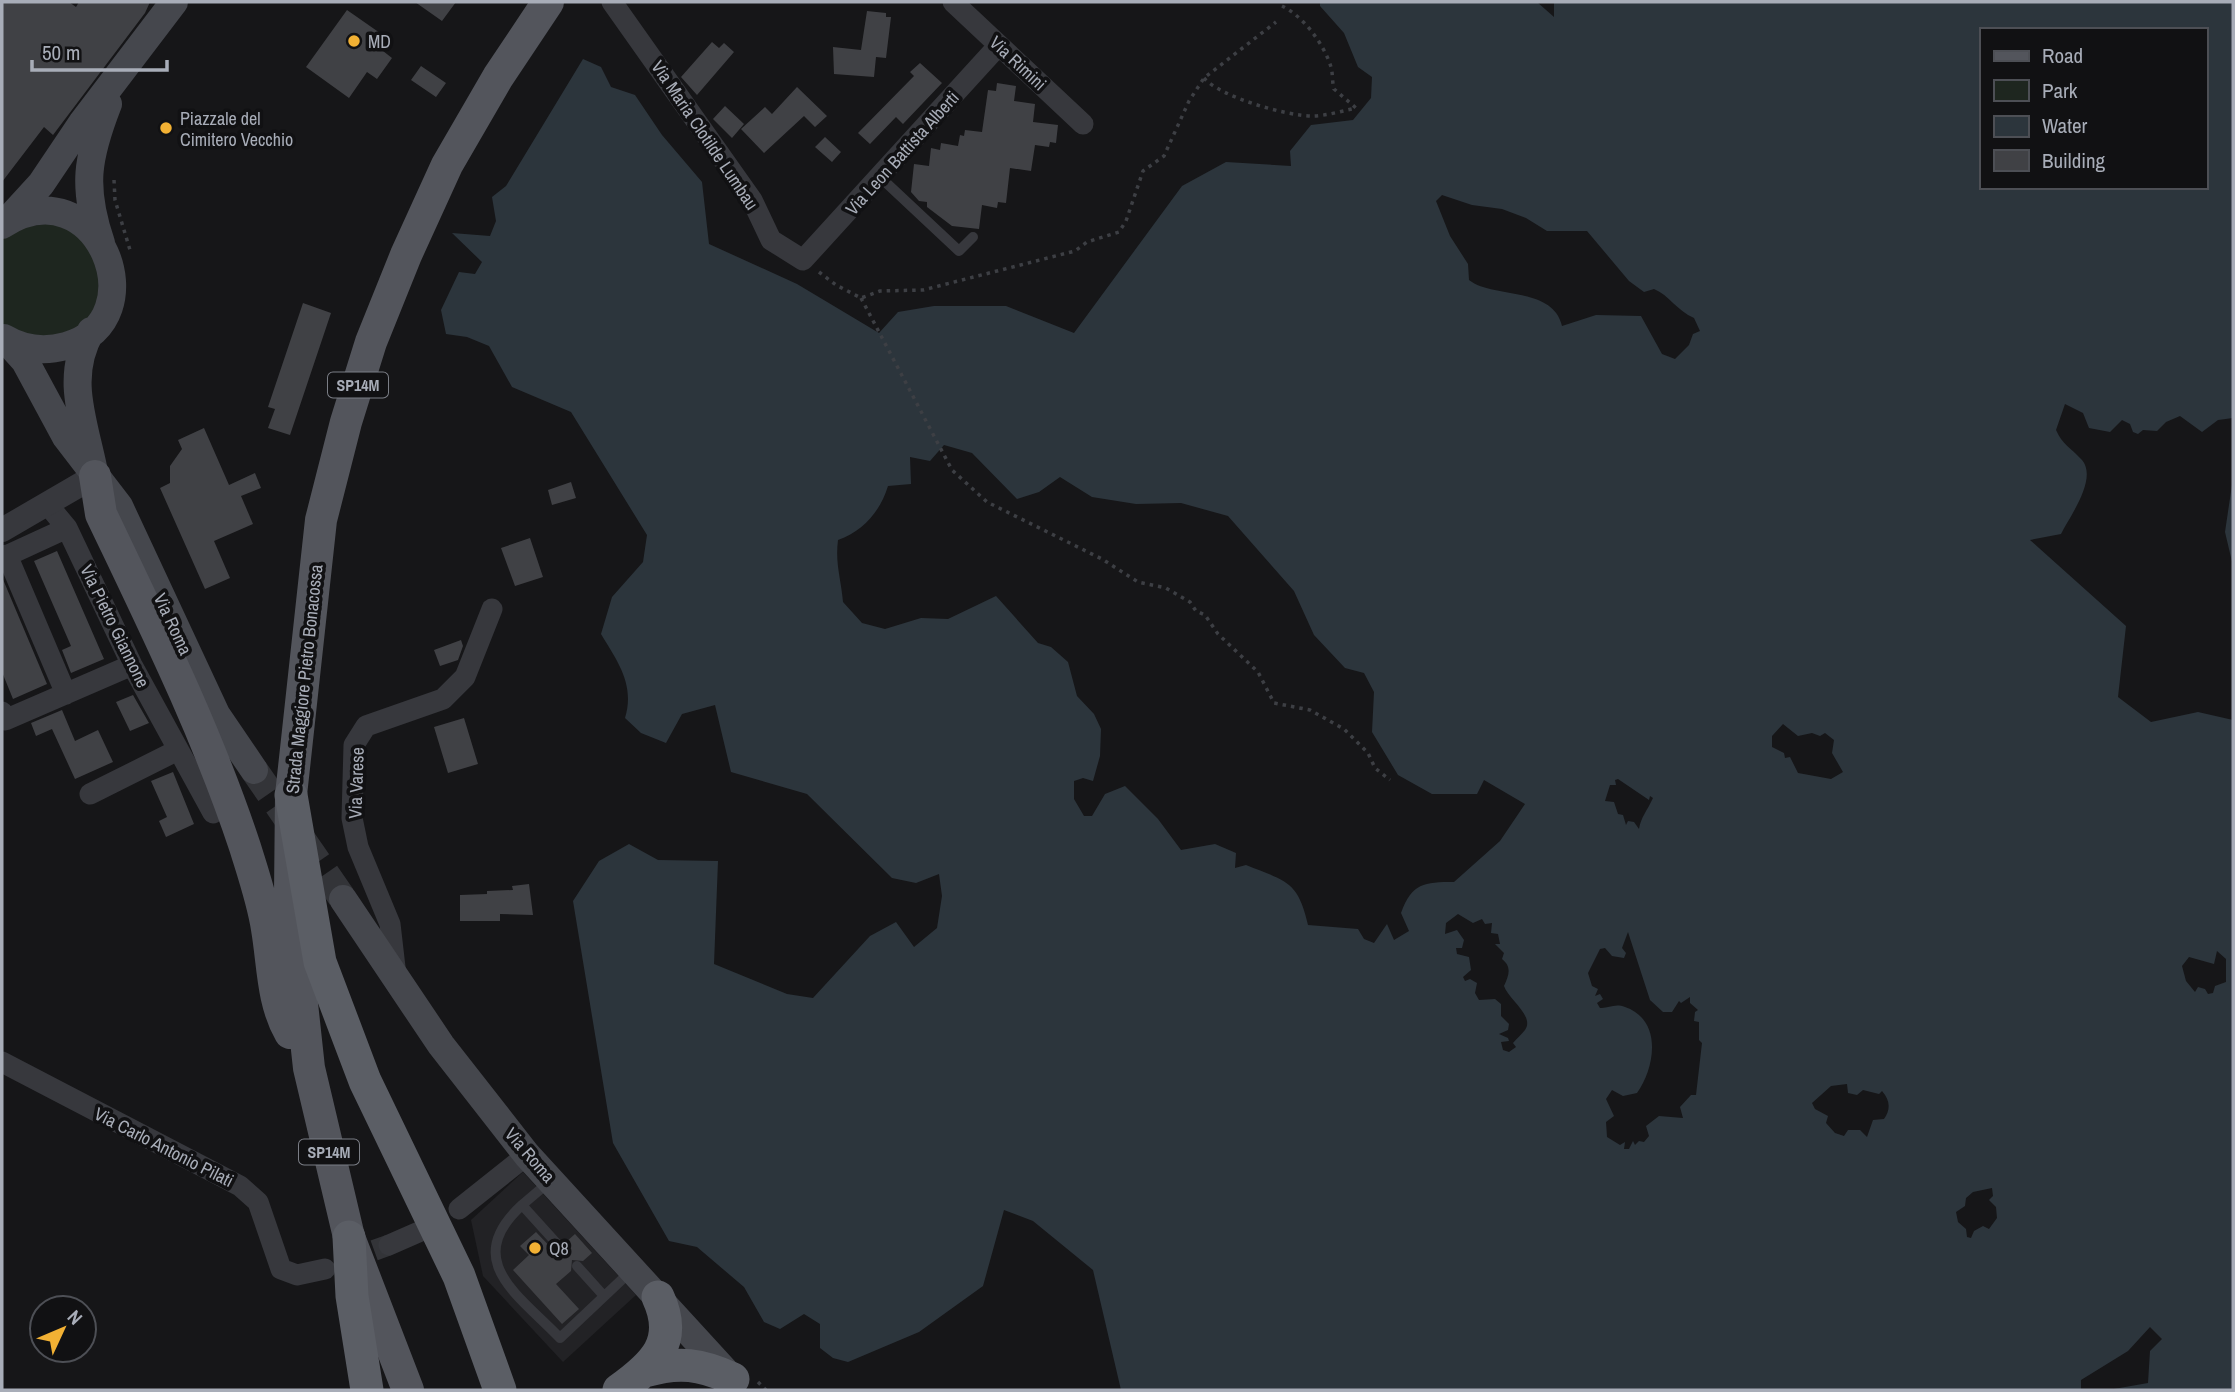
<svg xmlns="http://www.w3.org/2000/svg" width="2235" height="1392" font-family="'Archivo Narrow',sans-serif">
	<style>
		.built { fill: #222225 }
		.green { fill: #1e261f }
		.water { fill: #2c353c; fill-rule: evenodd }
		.building { fill: #404145 }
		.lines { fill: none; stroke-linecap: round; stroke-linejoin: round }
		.minor-tunnel { stroke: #333438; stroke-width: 21; stroke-dasharray: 21 10; stroke-linecap: butt }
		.secondary-tunnel { stroke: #333438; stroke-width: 28; stroke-dasharray: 28 14; stroke-linecap: butt }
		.path { stroke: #3d3f44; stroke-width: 3.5; stroke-dasharray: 3.5 5; stroke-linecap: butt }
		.service { stroke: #37383d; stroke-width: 10 }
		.minor { stroke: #37383d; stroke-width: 21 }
		.tertiary { stroke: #37383d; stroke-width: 24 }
		.secondary { stroke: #45474d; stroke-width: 28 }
		.primary { stroke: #53555c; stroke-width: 32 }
		.trunk { stroke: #5b5e65; stroke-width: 33 }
		.poi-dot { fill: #f2b134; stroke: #111113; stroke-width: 2.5 }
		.labels { text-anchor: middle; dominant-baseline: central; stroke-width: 7; stroke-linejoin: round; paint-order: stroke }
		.shield { fill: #111113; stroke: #7b7e86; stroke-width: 2 }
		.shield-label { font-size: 16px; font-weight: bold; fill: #a8adb8 }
		.poi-label { font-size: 18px; fill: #a8adb8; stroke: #111113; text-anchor: start }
		.street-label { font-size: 18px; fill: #a8adb8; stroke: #111113 }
	</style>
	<rect width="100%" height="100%" fill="#161618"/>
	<path class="built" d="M523,1172L636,1295L563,1362L483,1276L471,1220Z"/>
	<path class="green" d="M51,223L78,234L100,266L98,302L87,321L53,340L12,332L2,323V240L20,228Z"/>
	<path class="water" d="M1320,2H1537L1554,17V2H2233V418L2218,420L2202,432L2180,416L2166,422L2157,431L2143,430L2138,434L2133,432L2130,424L2122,420L2110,432L2089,428L2083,413L2065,404L2056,430C2062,444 2071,448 2081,459C2099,477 2070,516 2061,534L2030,540L2126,626L2118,697L2151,722L2198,712L2233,720V1390H2108L2148,1383L2150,1351L2162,1339L2150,1327L2128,1351L2081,1380V1390H1121L1093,1270L1033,1221L1004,1210L983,1286L919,1332L848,1362L833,1358L820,1348V1324L804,1314L780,1329L764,1322L744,1287L697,1247L669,1241L613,1143L573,901L599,861L629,844L658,860L718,861L714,964L787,994L813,998L870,936L896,922L914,947L937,928L942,896L939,874L916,883L892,878L807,794L731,772L715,705L682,714L666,743L641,733L625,718C635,685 618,662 601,634L612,597L643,562L647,535L571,412L512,387L489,346L467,337L446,334L441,310L459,272L475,274L482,262L452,233L490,236L496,221L492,197L506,186L583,59L601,67L611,87L635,95L662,135L702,182L709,244L797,284L879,333L898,312L934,306H1006L1074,333L1182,186L1226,162L1291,166L1290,151L1311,125L1353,120L1371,98L1372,77L1358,67L1344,33L1320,6ZM1981,30H2205V187H1981ZM1442,195L1472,205L1502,209L1526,218L1547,231H1587L1629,281L1644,292L1654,289C1669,295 1677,311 1694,318L1700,331L1693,334L1689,345L1675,359L1662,354L1641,316L1596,315L1562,326C1553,286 1493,299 1469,280L1468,264L1450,236L1436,201ZM944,445L972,453L1017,499L1039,492L1060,477L1092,497L1136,504L1181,503L1228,516L1294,591L1314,635L1345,668L1364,673L1374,692L1372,732L1398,775L1432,794H1477L1484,780L1525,804L1500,841L1454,882C1424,882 1412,883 1401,913L1409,931L1394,940L1387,924L1374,943L1364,939L1358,929L1308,925C1298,880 1285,881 1246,865L1235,868L1236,853L1215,844L1181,850L1158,819L1125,786L1105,794L1092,816H1084L1074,799V781L1083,778L1093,781L1100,756L1101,729L1094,714L1077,696L1068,662L1051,647L1038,643L996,596L948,619L921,618L885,629L862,623L843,602C841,578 835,564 838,540C863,531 880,512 888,486L911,484L910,457L930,461ZM1783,724L1798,736L1812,733L1820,736L1825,733L1834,740L1832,753L1843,772L1831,779L1798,773L1790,757L1785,758L1784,753L1772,747V736ZM1618,779L1649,800L1650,796L1653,798C1647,811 1641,817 1639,829L1634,822L1628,821L1626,825L1623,815L1618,814L1614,802L1605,801L1610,785H1616L1615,780ZM1458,914L1473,923L1482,919L1485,924L1492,923L1491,933L1498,934L1500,944H1495L1504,953L1502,959C1512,967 1509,975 1504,986C1508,999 1535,1016 1525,1030C1522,1034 1517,1038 1513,1043L1516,1047L1509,1052L1503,1050L1501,1042L1509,1041L1508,1038L1499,1034L1508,1030L1509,1024L1501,1016V1004L1495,999L1479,1000L1475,993L1477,983L1470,979L1465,981L1463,977L1471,970L1469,957L1457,954L1456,948H1462L1464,940L1457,930L1445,934L1446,923ZM1628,932L1650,1000L1663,1012H1672L1679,1001L1681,1003L1690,997V1003L1698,1010L1695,1012L1694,1021L1699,1022V1040L1702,1043L1696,1095H1691L1680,1107L1683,1118L1659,1116L1646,1126L1649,1136L1644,1142L1639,1141L1635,1145L1633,1141L1629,1149H1624L1625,1142L1620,1145L1607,1137L1606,1122L1614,1116L1606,1099L1612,1090L1623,1096L1637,1093C1655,1068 1663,1020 1625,1007C1614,1003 1608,1009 1600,1008L1597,1003L1603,999L1600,994L1595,996L1598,989L1592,986L1588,973L1600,949L1605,948L1612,956L1624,958L1626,953L1622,948ZM2217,951L2226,959V982L2215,986L2213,993L2208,994L2205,989L2198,987L2195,992L2186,981L2182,966L2189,957L2214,964ZM1847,1084L1848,1093L1857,1095L1863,1090L1879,1094L1882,1091C1890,1100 1891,1109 1884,1119L1873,1120L1867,1137L1860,1130H1848L1844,1136L1835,1133L1826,1123L1828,1116L1815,1109L1812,1103L1831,1086ZM1992,1188L1993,1196L1989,1200L1996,1207L1997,1218L1989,1229L1983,1226L1974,1231L1971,1238L1967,1237L1966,1229L1958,1222L1956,1212L1965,1206L1966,1198L1973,1192Z
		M2233,478V566L2225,532Z"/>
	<path class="building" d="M2,2H69L76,7L79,2H150L145,13L53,135L44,127L2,182Z
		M415,2H456L442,21Z
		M347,10L390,40L383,51L392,58L377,79L367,72L349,98L306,67Z
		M867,11L886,13V17H891L886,58L876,57L874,77L834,74L833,47L861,50Z
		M712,42L719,48L724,43L734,52L697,95L681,77Z
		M920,63L942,83L903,124L896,117L870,144L858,133L914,76L910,72Z
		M421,66L446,83L436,97L411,80Z
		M997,83L1016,86L1014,101L1035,104L1033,122L1058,125L1056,143L1050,142L1049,147L1035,145L1031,171L1010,168L1006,203L998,202L997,208L982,205L979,229L952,226L927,207V202L919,201L911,192L914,164L929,166L931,148L940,150L941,143L958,146L960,135L964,136L965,130L982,132L988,90L996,91Z
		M797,87L827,116L815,127L804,116L764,153L741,129L765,107L772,114Z
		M725,106L744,124L732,138L713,119Z
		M825,137L841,152L832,162L815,147Z
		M303,303L331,313L290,435L268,428L275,409L268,407Z
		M204,428L229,485L255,473L261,488L241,496L253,524L214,541L230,578L205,589L160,488L170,483V466L182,449L178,440Z
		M571,482L576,498L552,505L548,490Z
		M530,538L543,577L515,586L501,548Z
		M57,551L104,659L71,673L62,650L71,646L34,561Z
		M2,577L47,684L13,699L2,672Z
		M461,640L463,646L458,660L440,666L434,650Z
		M133,695L149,723L130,731L116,702Z
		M62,710L75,741L98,730L113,762L75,779L52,729L36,736L31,723Z
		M464,718L478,764L448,773L434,727Z
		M173,772L194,824L166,837L159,821L167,817L151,781Z
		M529,884L533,915L500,914V921H460V895L487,894V891L513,890L512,886Z
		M536,1232L557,1254L566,1252V1242L575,1234L592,1253L583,1261L572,1260L571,1271L556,1284L579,1309L562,1324L513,1270L529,1255L520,1246Z"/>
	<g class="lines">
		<path class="minor-tunnel" d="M345,1261L389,1245"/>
		<path class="secondary-tunnel" d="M254,770L343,899"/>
		<path class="path" d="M1204,78C1220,97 1287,116 1312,116C1326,116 1342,111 1356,108L1334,89C1332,82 1333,74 1331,67C1324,44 1303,16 1282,6
			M114,180L115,200L130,250
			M819,272L836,285L861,298L880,291L923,290L1075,251L1087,242L1119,232L1126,221L1143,171L1164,156L1189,101L1204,78L1276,22
			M861,298L952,470L987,502L1102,559L1138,582L1166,588L1190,602L1196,611L1205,615L1218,634L1258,672L1274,703L1310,710L1344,729L1368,753L1375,768L1390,780
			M758,1382L766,1390"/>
		<path class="service" d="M880,177L959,251L973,237
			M549,1182L522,1205L560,1247
			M522,1205C461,1261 519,1295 560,1338L632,1270
			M577,1266L604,1296"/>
		<path class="minor" d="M612,2L752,200L771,240L803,260L999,45
			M953,2L1083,124
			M48,505L67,528L132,665L213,813
			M7,555L66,694
			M2,558L67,528
			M2,712L5,720L132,665
			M90,794L178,750
			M396,976L390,924L358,847L352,818L354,745L366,726L443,699L465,677L492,609
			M2,1062L240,1186L258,1202L281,1269L297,1275L325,1269
			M459,1209L527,1155
			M389,1245L421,1231"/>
		<path class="tertiary" d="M2,530L95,476"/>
		<path class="secondary" d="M8,220L41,184L82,123L174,2
			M2,225C98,163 159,321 66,346C44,352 24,350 4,338
			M101,243C82,187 87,158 108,104
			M91,331C65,376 83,419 93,467
			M6,340L25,361L66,437L119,506L216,714L254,770
			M343,899L441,1045L527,1155L734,1381"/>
		<path class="primary" d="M95,476L101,514C153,623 207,732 245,847C253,873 263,902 267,929C273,964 272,1002 290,1033
			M408,1390L349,1237L309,1068L290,893L291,795L321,520L346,422L371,342L406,255L447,165L498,77L548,2"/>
		<path class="trunk" d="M291,795L320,962L365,1081L459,1276L500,1390
			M349,1237L352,1296L367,1390
			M645,1371C679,1361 701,1364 733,1379
			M619,1390C654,1365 679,1342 658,1297"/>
	</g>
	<g class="poi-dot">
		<circle cx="354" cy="41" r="7"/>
		<circle cx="166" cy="128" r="7"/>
		<circle cx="535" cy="1248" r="7"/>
	</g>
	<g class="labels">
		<g class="shield">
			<rect x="328" y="372.5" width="60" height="25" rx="5"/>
			<rect x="299" y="1139.5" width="60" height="25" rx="5"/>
		</g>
		<g class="shield-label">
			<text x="358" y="385">SP14M</text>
			<text x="329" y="1152">SP14M</text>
		</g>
		<g class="poi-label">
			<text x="368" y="41">MD</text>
			<text x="180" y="118">Piazzale del<tspan x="180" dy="21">Cimitero Vecchio</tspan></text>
			<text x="549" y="1248">Q8</text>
		</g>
		<g class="street-label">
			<text transform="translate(1018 63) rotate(43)">Via Rimini</text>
			<text transform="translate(705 135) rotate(56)">Via Maria Clotilde Lumbau</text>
			<text transform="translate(902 153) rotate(-48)">Via Leon Battista Alberti</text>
			<text transform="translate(173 624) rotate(65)">Via Roma</text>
			<text transform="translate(115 626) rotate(64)">Via Pietro Giannone</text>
			<text transform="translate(304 679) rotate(-84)">Strada Maggiore Pietro Bonacossa</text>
			<text transform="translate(356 783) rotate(-88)">Via Varese</text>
			<text transform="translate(164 1147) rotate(27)">Via Carlo Antonio Pilati</text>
			<text transform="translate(530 1155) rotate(49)">Via Roma</text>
		</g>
	</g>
	<rect width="2235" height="1392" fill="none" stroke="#a8adb8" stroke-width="7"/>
	<rect x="1980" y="28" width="228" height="161" fill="#111113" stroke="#4d4f55" stroke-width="2"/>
	<rect x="1994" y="51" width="35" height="10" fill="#53555c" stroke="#4d4f55" stroke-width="2"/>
	<text x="2042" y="63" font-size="21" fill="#a8adb8">Road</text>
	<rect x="1994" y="80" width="35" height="21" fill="#1e261f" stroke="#4d4f55" stroke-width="2"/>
	<text x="2042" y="98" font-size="21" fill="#a8adb8">Park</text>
	<rect x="1994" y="116" width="35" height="21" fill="#2c353c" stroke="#4d4f55" stroke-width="2"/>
	<text x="2042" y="133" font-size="21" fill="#a8adb8">Water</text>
	<rect x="1994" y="150" width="35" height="21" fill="#404145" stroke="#4d4f55" stroke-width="2"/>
	<text x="2042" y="168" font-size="21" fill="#a8adb8">Building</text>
	<g transform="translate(63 1329) rotate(46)"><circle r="33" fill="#111113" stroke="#4d4f55" stroke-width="2"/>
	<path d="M0-5L12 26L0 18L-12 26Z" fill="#f2b134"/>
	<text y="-10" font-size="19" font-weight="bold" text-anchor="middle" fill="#a8adb8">N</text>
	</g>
	<path d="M32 60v10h135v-10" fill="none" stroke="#a8adb8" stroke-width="3.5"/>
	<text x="42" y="60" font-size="21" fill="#a8adb8" stroke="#111113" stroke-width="5" paint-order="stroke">50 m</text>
</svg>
